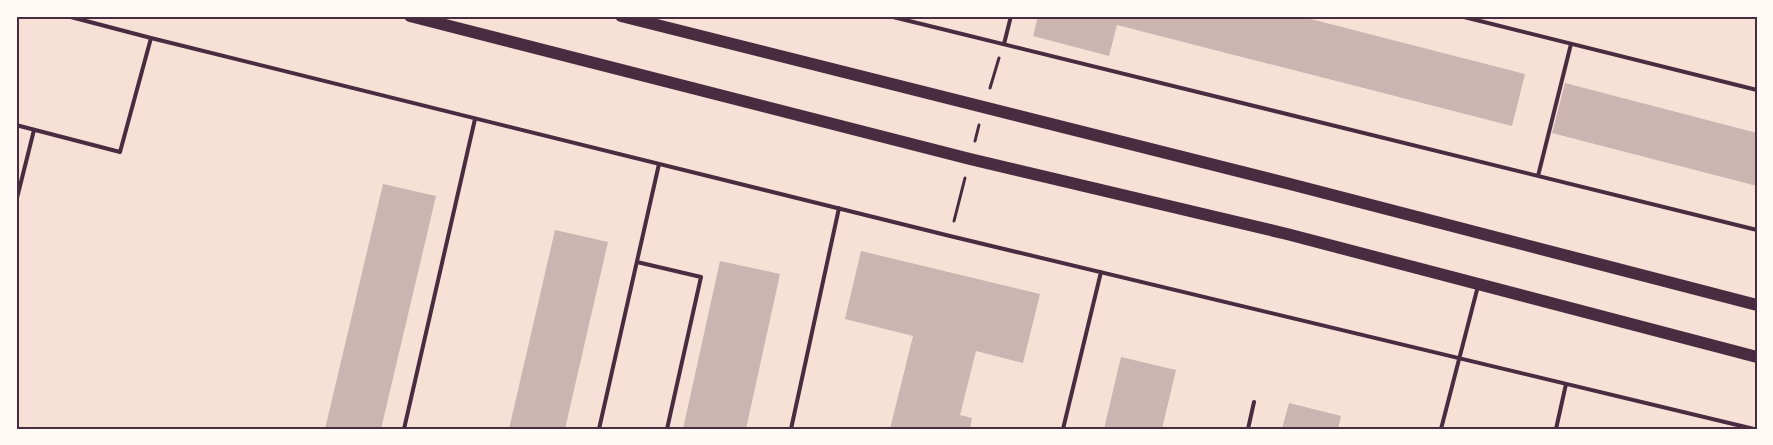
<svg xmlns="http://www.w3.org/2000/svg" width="1773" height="445" font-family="'Nunito Sans',sans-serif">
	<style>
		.building { fill: #ccb4b1 }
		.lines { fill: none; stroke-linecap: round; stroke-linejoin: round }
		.path { stroke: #4a2c40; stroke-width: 3 }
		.service { stroke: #4a2c40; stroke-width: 4 }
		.primary { stroke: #4a2c40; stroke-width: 12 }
		.neatline { fill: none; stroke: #4a2c40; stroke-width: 2 }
	</style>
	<rect width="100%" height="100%" fill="#f7e1d7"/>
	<path class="building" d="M1038,16H1299L1525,74L1512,126L1117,25L1109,56L1033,36Z
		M1565,83L1757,133V186L1552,133Z
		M383,184L436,196L381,429H325Z
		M555,230L608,242L565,429H509Z
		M861,251L1040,294L1023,363L976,351L960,415L972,418L970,429H890L913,336L845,319Z
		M720,261L780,274L746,429H683Z
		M1121,357L1176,370L1162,429H1104Z
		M1289,403L1341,416L1338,429H1282Z"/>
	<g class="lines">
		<path class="path" d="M990,88L999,58
			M975,141L979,125
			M954,221L965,178"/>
		<path class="service" d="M67,16L151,38L950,236L1754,429
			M889,16L1757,230
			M1460,16L1757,90
			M1004,44L1011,16
			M16,125L120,152L151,38
			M1538,176L1571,44
			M16,202L34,130
			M637,262L701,277L667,429
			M404,429L475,119
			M599,429L659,164
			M791,429L839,208
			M1063,429L1101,272
			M1248,429L1254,402
			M1441,429L1478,286
			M1556,429L1566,384"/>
		<path class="primary" d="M410,16L970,159L1287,234L1757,357
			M621,16L1290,184L1757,305"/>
	</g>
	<rect width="1773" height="445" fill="none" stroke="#fffaf5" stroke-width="35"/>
	<rect x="18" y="18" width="1738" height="410" class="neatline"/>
</svg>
